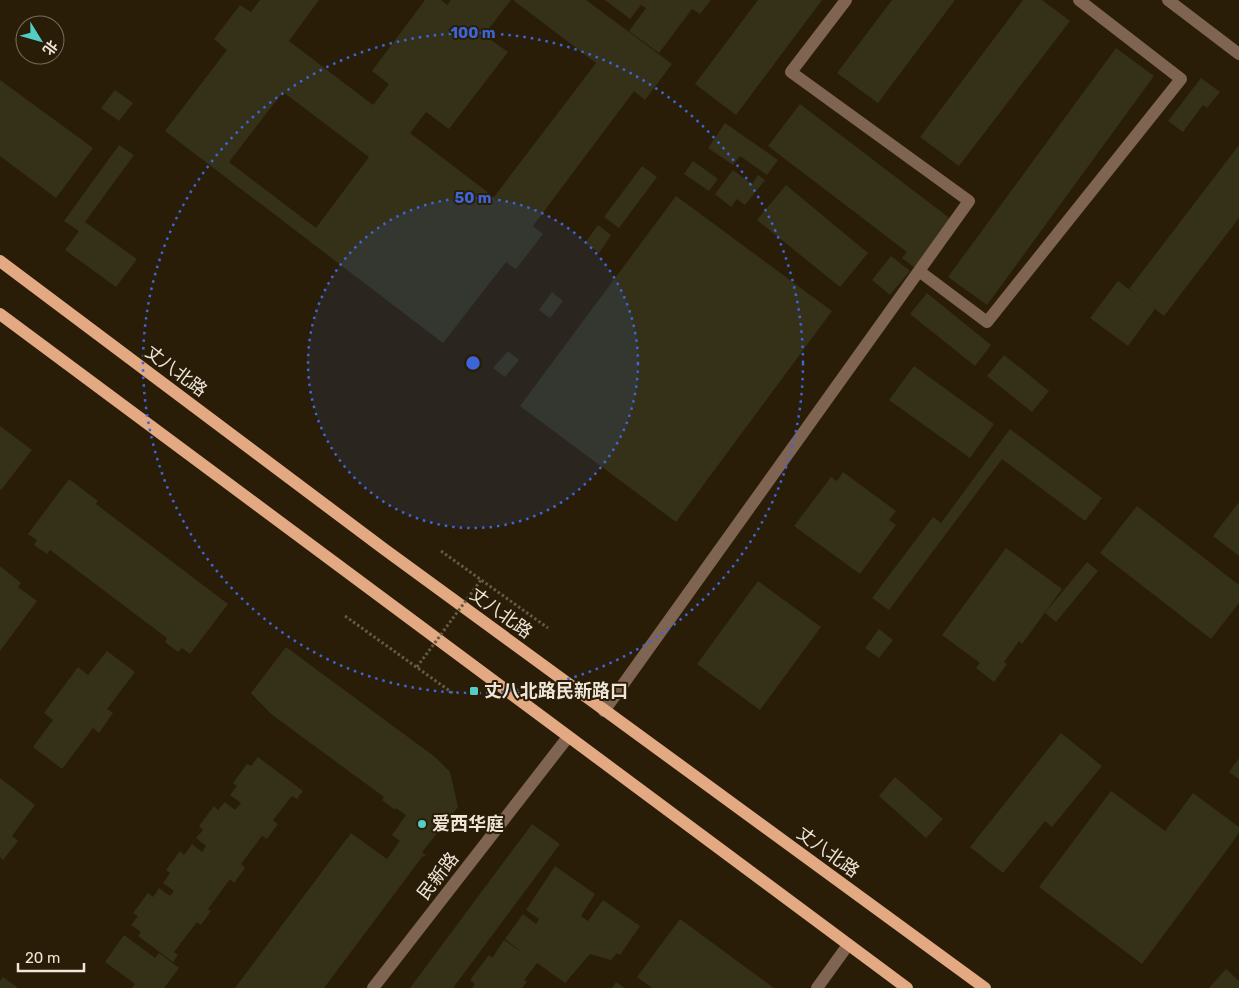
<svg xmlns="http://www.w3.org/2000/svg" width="1239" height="988" font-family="Rubik,'Noto Sans SC',sans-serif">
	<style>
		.building { fill: #343118; fill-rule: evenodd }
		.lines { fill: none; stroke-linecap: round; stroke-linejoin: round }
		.path { stroke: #665a47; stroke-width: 3; stroke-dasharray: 2.5 2.5; stroke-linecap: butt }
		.minor { stroke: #806452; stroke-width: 12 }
		.major { stroke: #e2a982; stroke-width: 12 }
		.path-bridge { stroke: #665a47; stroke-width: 3; stroke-dasharray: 2.5 2.5; stroke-linecap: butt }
		.ring { fill: none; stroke: #3c65d8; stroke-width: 2.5; stroke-dasharray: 2.5 5 }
		.poi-dot { fill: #54cdc7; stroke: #2a1d07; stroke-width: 2 }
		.labels { text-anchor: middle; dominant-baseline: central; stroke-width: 4; stroke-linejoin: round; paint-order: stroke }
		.street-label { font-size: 18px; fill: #efe6d9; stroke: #2a1d07 }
		.poi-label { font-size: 18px; font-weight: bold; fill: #efe6d9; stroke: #2a1d07; text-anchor: start }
		.centre { fill: #3c65d8; stroke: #2a1d07; stroke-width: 2.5 }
		.ring-label { font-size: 15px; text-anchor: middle; font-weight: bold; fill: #3c65d8; stroke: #2a1d07; stroke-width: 4; stroke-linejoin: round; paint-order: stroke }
	</style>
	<rect width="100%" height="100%" fill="#2a1d07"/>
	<path class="building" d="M260,0H319L289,41L373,105L389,84L372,71L425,0H441L447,5L451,0H511L484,35L508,52L449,129L426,112L410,133L494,197L596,63L513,0H586L672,64L645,100L634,91L533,226L543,234L516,269L506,262L443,343L165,131L227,50L214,39L240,5L251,12ZM283,92L369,157L316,228L229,162Z
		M605,0H711L700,14L692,9L659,53L629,31L646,8L641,5L630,19Z
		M758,0H822L736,115L695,84Z
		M892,0H955L878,103L837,73Z
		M1023,0H1042L1070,21L959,166L920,137Z
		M1116,48L1154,76L987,305L948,277Z
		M1201,78L1220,92L1207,108L1203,105L1183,132L1168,121Z
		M0,80L93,148L56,198L0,156Z
		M115,90L133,103L119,121L101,108Z
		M800,104L952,220L915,268L902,258L907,252L768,146Z
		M725,123L778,160L767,175L740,156L733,165L708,148Z
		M119,145L134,155L85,222L137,259L116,287L65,250L79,231L64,221Z
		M1239,145V218L1164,316L1155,309L1128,346L1090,318L1118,281L1152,307L1129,289Z
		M693,161L718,179L709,191L684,174Z
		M642,166L657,177L619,228L604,217Z
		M733,170L752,184L758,175L765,180L745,205L737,199L731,207L715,194Z
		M786,185L868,253L840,287L757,220Z
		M676,196L832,311L676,522L520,406Z
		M598,225L611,235L599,253L585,243Z
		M891,256L910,271L890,295L872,280Z
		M552,292L563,301L550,318L539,310Z
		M927,293L991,345L975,366L910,314Z
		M508,351L519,360L505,377L493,368Z
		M1004,355L1049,391L1032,412L987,376Z
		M914,366L994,424L970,458L889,400Z
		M0,426L32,450L1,490L0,489Z
		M1010,429L1102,498L1085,521L1002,459L889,610L872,598L933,517L941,523Z
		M843,472L896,511L889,520L896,525L860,574L794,526L831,477L837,481Z
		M69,479L98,501L96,504L228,604L190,654L182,648L178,652L165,642L167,638L50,550L47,554L34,545L37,540L28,534Z
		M1239,502V556L1213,536Z
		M1137,506L1239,585V603L1211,639L1100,553Z
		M1006,548L1062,589L1022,644L1019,641L1004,662L1007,664L994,682L976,668L980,663L942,635Z
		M1087,562L1098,571L1056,622L1045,613Z
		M0,566L21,583L18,587L37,601L0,651Z
		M758,581L821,627L760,710L697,664Z
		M879,629L893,640L879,658L865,648Z
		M286,647L435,757L450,772L458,807L422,852L426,856L422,857L324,988H235L351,833L387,859L400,841L392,835L406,815L396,808L395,810L382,800L384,797L271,714L251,693Z
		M107,651L135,672L107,709L113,713L99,733L93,728L62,769L33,747L53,720L44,713L78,667L88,675Z
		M1061,733L1102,766L1052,827L1045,821L1003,873L970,847Z
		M258,757L303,791L297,799L292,796L273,820L278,824L267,839L262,836L241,864L245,868L234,883L230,879L208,909L211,911L201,925L197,922L174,952L178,955L173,962L138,936L141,932L131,925L138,916L133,913L148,893L153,897L159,888L170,896L174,891L163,883L170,873L166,870L180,851L184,855L192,844L202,852L206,846L196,838L203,830L199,826L214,806L218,810L225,802L235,810L241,803L230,795L237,786L233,783L247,764L251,766Z
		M1239,758V779L1229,772Z
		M895,777L943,819L926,838L879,796Z
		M0,778L35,805L12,836L18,841L3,860L0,857Z
		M1111,791L1165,831L1193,793L1239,827V832L1232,843L1142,964L1039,887Z
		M532,824L560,844L453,988H410Z
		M555,866L595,894L581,916L588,921L603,900L640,926L620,955L617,953L611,960L590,954L565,983L537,963L524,980L527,982L522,988H472L475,984L470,980L489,955L492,958L504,940L524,954L505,939L523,914L536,924L539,919L526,910Z
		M680,919L774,988H652L637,977Z
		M124,935L155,958L159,953L179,968L164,988H132L135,984L105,962Z
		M1226,969L1239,981V988H1209Z
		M3,977L18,988H0V981Z
		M616,982L625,988H612Z"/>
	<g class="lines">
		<path class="path" d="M441,551L548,628
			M345,616L454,694"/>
		<path class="minor" d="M1168,0L1239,54
			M919,271L987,322L1181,79L1079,0
			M604,711L969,201L791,72L846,0
			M373,988L568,737
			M817,988L848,945"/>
		<path class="major" d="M0,261L384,549L985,988
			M0,314L907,988"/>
		<path class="path-bridge" d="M417,667L481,580"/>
	</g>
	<circle cx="473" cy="363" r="165" fill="#3c65d8" fill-opacity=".12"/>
	<g class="ring">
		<circle cx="473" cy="363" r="165"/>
		<circle cx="473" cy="363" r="330"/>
	</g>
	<g class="poi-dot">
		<rect x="469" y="686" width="10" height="10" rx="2.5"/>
		<circle cx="422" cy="824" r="5"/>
	</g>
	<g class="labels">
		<g class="street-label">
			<text transform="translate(176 371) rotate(37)">丈八北路</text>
			<text transform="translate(501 613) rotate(36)">丈八北路</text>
			<text transform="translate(828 852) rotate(36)">丈八北路</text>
			<text transform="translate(438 876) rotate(-52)">民新路</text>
		</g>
		<g class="poi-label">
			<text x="484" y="691">丈八北路民新路口</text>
			<text x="432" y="824">爱西华庭</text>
		</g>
	</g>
	<circle cx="473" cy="363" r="8" class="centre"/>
	<g class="ring-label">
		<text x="473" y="38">100 m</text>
		<text x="473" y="203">50 m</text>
	</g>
	<g transform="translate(40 40) rotate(127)"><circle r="24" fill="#2a1d07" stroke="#796d5b"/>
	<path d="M0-4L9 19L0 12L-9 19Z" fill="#54cdc7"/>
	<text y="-8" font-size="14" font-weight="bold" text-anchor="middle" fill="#efe6d9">北</text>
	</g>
	<path d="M18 963v8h66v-8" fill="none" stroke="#efe6d9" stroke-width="2.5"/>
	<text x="25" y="963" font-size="15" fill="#efe6d9" stroke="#2a1d07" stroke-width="4" paint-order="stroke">20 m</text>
</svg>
